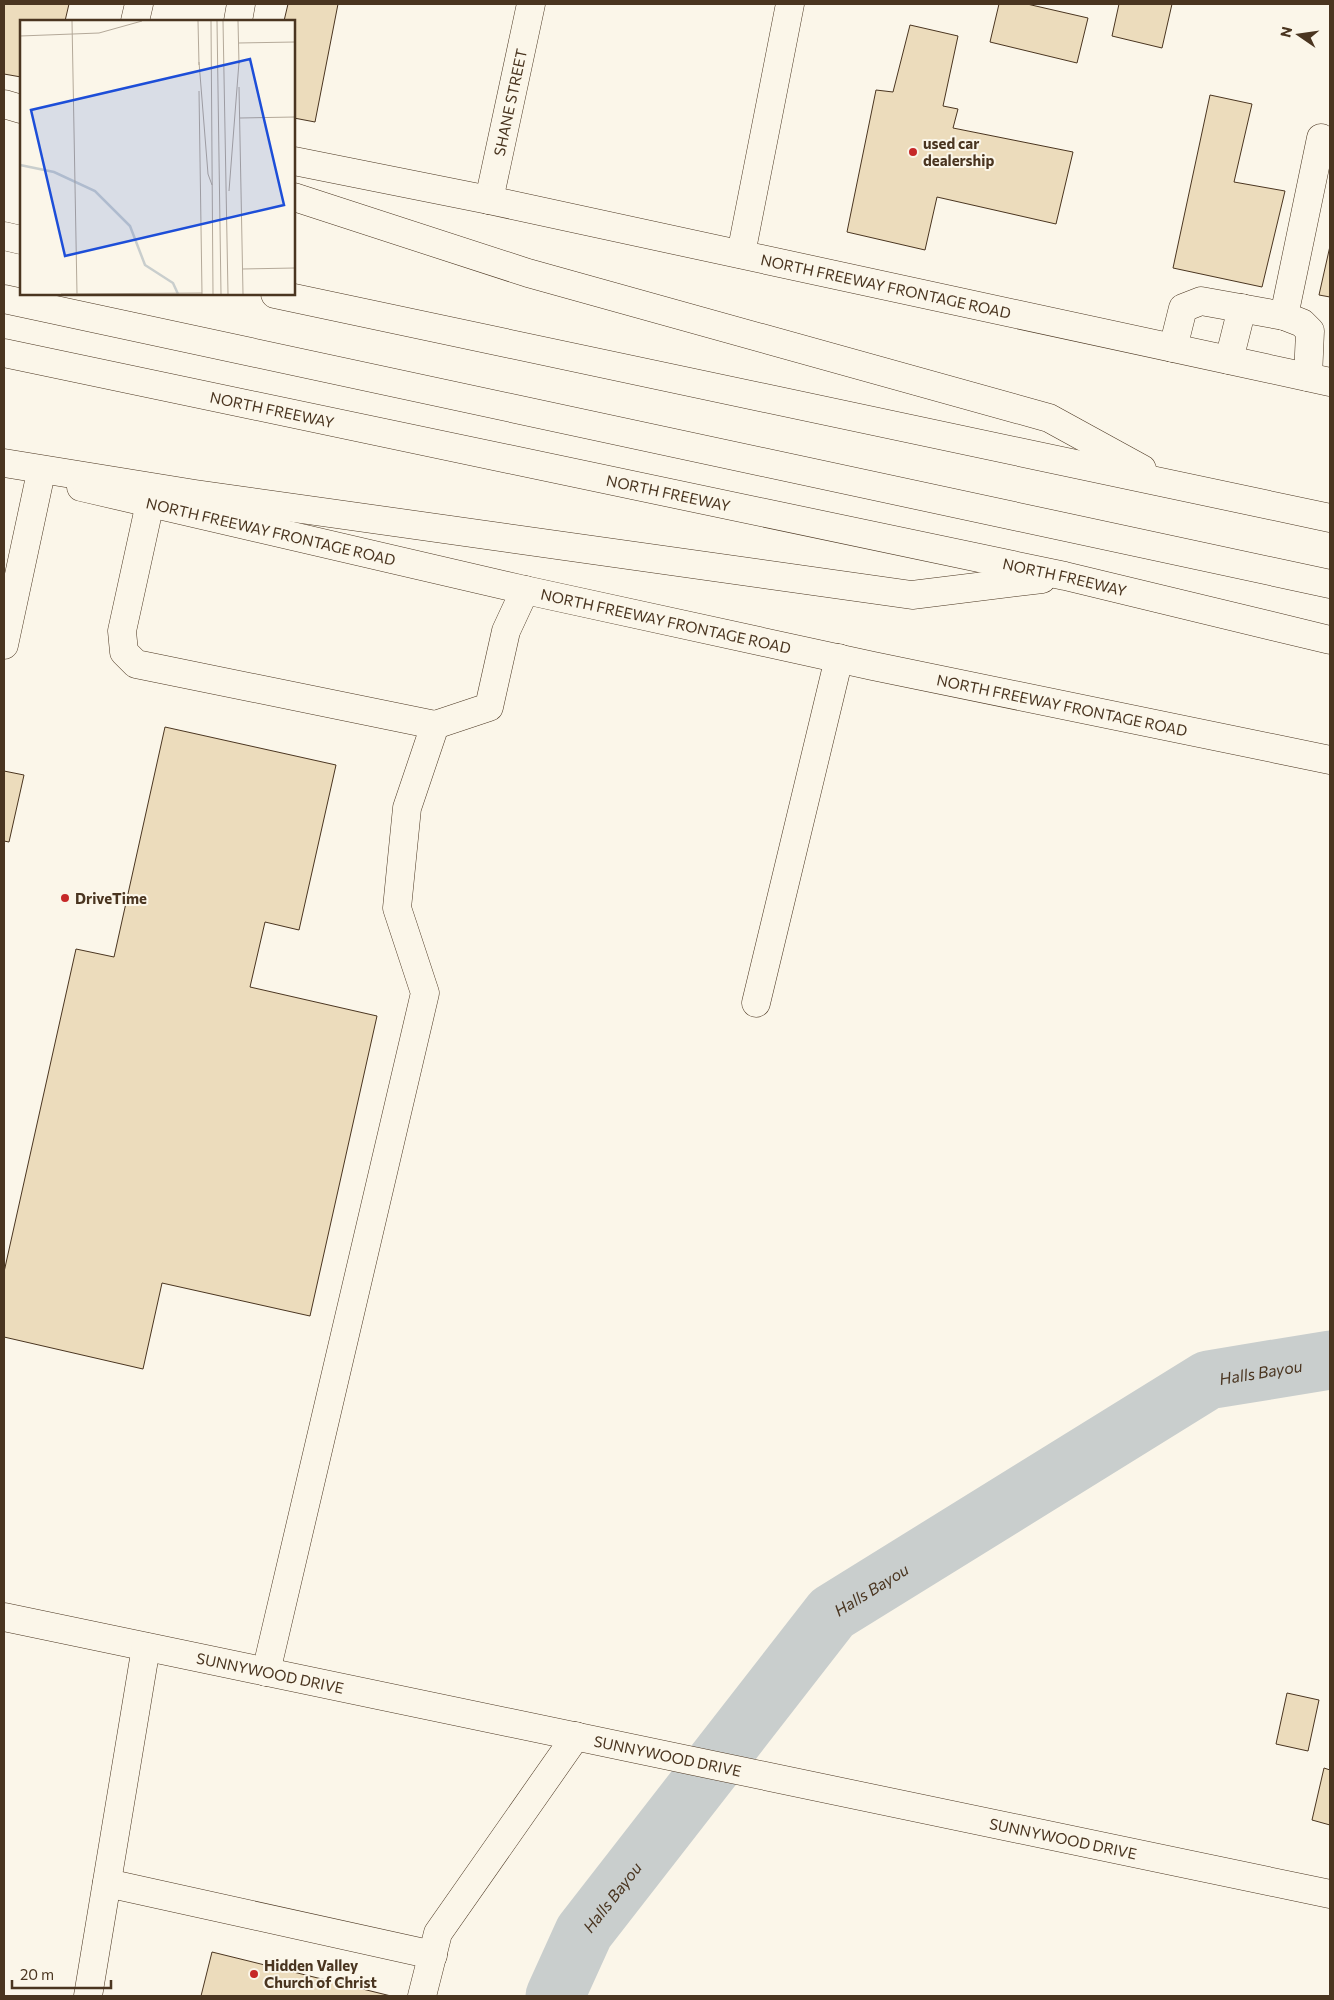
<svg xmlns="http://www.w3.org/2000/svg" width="1334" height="2000" font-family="Commissioner,sans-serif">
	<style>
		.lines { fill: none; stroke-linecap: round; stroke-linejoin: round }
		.river { stroke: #c9cecd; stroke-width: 59 }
		.building { fill: #ecdcbc; stroke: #4a3520 }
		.minor-casing { stroke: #4a3520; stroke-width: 29 }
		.major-casing { stroke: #4a3520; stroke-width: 29 }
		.highway-casing { stroke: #4a3520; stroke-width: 29 }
		.minor { stroke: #fbf6e9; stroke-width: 28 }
		.major { stroke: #fbf6e9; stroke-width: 28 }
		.highway { stroke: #fbf6e9; stroke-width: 28 }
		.poi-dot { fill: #c62828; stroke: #fbf6e9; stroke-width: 2 }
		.labels { text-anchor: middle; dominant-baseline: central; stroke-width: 4; stroke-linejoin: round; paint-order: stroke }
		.street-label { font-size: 15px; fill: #4a3520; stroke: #fbf6e9 }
		.poi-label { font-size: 15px; font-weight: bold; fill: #4a3520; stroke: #fbf6e9; text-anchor: start }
		.water-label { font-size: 16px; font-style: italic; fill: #4a3520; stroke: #fbf6e9 }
		.inset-river { fill: none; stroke: #c9cecd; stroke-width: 2.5 }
		.inset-road { fill: none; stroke: #b4a999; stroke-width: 1 }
		.view { fill: #1d4ed8; fill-opacity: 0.15; stroke: #1d4ed8; stroke-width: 2.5 }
		.inset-edge { fill: none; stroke: #4a3520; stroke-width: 2.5 }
	</style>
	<rect width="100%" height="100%" fill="#fbf6e9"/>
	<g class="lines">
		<path class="river" id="s1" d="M555,1996L584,1932L832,1613L1208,1380L1330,1360"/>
	</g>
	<path class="building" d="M4,4H69L65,21H21V77L4,74Z
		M288,4H338L315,122L294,118V21H284Z
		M999,4H1027L1088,18L1077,63L990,42Z
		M1119,4H1172L1162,48L1112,36Z
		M910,25L958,36L943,106L958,109L953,128L1073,152L1056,224L937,197L925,250L847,232L876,90L893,92Z
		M1210,95L1252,104L1234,182L1285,191L1262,287L1173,268Z
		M1330,246V297L1319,295Z
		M165,727L336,765L299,930L265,922L250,987L377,1016L310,1316L162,1283L143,1369L4,1337V1272L76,949L114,957Z
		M4,771L24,775L9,842L4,841Z
		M1287,1693L1319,1700L1308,1751L1276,1744Z
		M1324,1768L1330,1770V1825L1312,1820Z
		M212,1952L391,1996H201Z"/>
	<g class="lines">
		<defs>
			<g id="minor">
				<path d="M135,21L139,4"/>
				<path d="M238,21L241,4"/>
				<path id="s2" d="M489,200L531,4"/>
				<path d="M741,254L790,4"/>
				<path d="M1284,316L1321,138"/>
				<path d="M1173,348L1183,308L1201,301L1284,316L1302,323L1310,331L1308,377"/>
				<path d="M1229,360L1242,308"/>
				<path d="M150,503L122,631L124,652L136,664L435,725"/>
				<path d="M4,645L40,477"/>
				<path d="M756,1003L839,658"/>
				<path id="s3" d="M4,1617L1330,1894"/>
				<path d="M266,1672L425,993L397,908L407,808L435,725L489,707L506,631L525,590"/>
				<path d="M107,1883L433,1955"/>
				<path d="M88,1996L146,1647"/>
				<path d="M422,1996L438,1933L576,1736"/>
			</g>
			<g id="major">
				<path id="s4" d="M294,161L489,200L1330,382"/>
				<path id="s5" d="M81,487L525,590L873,666L1330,760"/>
			</g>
			<g id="highway">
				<path d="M4,104L21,109"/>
				<path d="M294,197L528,273L1049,418L1142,469"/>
				<path d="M4,236L21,240"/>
				<path d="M275,294L1330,518"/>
				<path d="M4,299L1330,584"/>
				<path id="s6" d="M4,353L1065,576L1330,640"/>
				<path d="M4,463L195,494L912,595L1042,579"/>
			</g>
		</defs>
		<use href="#minor" class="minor-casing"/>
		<use href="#major" class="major-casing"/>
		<use href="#highway" class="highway-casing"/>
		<use href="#minor" class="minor"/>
		<use href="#major" class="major"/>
		<use href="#highway" class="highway"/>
	</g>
	<g class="poi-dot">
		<circle cx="913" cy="152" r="5"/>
		<circle cx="65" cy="898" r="5"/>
		<circle cx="254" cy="1974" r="5"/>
	</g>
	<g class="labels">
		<g class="street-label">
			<text stroke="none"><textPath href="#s2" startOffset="100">SHANE STREET</textPath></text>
			<text stroke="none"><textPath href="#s4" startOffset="605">NORTH FREEWAY FRONTAGE ROAD</textPath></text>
			<text stroke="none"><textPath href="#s6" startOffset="274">NORTH FREEWAY</textPath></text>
			<text stroke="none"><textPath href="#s6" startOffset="679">NORTH FREEWAY</textPath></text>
			<text stroke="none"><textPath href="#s5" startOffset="195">NORTH FREEWAY FRONTAGE ROAD</textPath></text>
			<text stroke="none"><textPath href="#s6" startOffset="1084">NORTH FREEWAY</textPath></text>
			<text stroke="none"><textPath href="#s5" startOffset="600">NORTH FREEWAY FRONTAGE ROAD</textPath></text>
			<text stroke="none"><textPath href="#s5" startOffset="1005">NORTH FREEWAY FRONTAGE ROAD</textPath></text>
			<text stroke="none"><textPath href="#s3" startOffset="272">SUNNYWOOD DRIVE</textPath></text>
			<text stroke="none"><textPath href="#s3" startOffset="678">SUNNYWOOD DRIVE</textPath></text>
			<text stroke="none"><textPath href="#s3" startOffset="1082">SUNNYWOOD DRIVE</textPath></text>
		</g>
		<g class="poi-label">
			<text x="923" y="143">used car<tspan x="923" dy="17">dealership</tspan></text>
			<text x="75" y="898">DriveTime</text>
			<text x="264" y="1965">Hidden Valley<tspan x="264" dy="17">Church of Christ</tspan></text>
		</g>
		<g class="water-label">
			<text stroke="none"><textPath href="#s1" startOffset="970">Halls Bayou</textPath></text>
			<text stroke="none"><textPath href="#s1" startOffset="520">Halls Bayou</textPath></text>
			<text stroke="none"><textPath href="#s1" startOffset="115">Halls Bayou</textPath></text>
		</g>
	</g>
	<g transform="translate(20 20)">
		<rect width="275" height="275" fill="#fbf6e9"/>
		<path class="inset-river" d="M0,145L34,152L75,171L110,206L125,245L153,263L158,274"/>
		<path class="inset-road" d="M52,1L57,274M178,1L179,45M191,1L193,274M197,1L201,274M203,1L208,274M218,1L219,44M0,16L79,13L122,1M218,23L275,22M179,42L188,154L192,165M219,67L223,274M179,71L182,274M220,98L275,97M209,171L219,42M222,249L275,248M41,274L182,273"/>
		<path class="view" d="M230,39L264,185L45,236L11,90Z"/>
		<rect width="275" height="275" class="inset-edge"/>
	</g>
	<rect width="1334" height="2000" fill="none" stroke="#4a3520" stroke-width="10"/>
	<g transform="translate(1299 35) rotate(283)" stroke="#fbf6e9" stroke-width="4" paint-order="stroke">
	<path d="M0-4L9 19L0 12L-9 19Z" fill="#4a3520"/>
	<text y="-8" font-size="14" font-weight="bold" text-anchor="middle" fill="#4a3520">N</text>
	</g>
	<path d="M12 1980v8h99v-8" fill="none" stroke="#4a3520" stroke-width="2.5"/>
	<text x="20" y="1980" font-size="15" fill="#4a3520" stroke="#fbf6e9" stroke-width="4" paint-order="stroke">20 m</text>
</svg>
